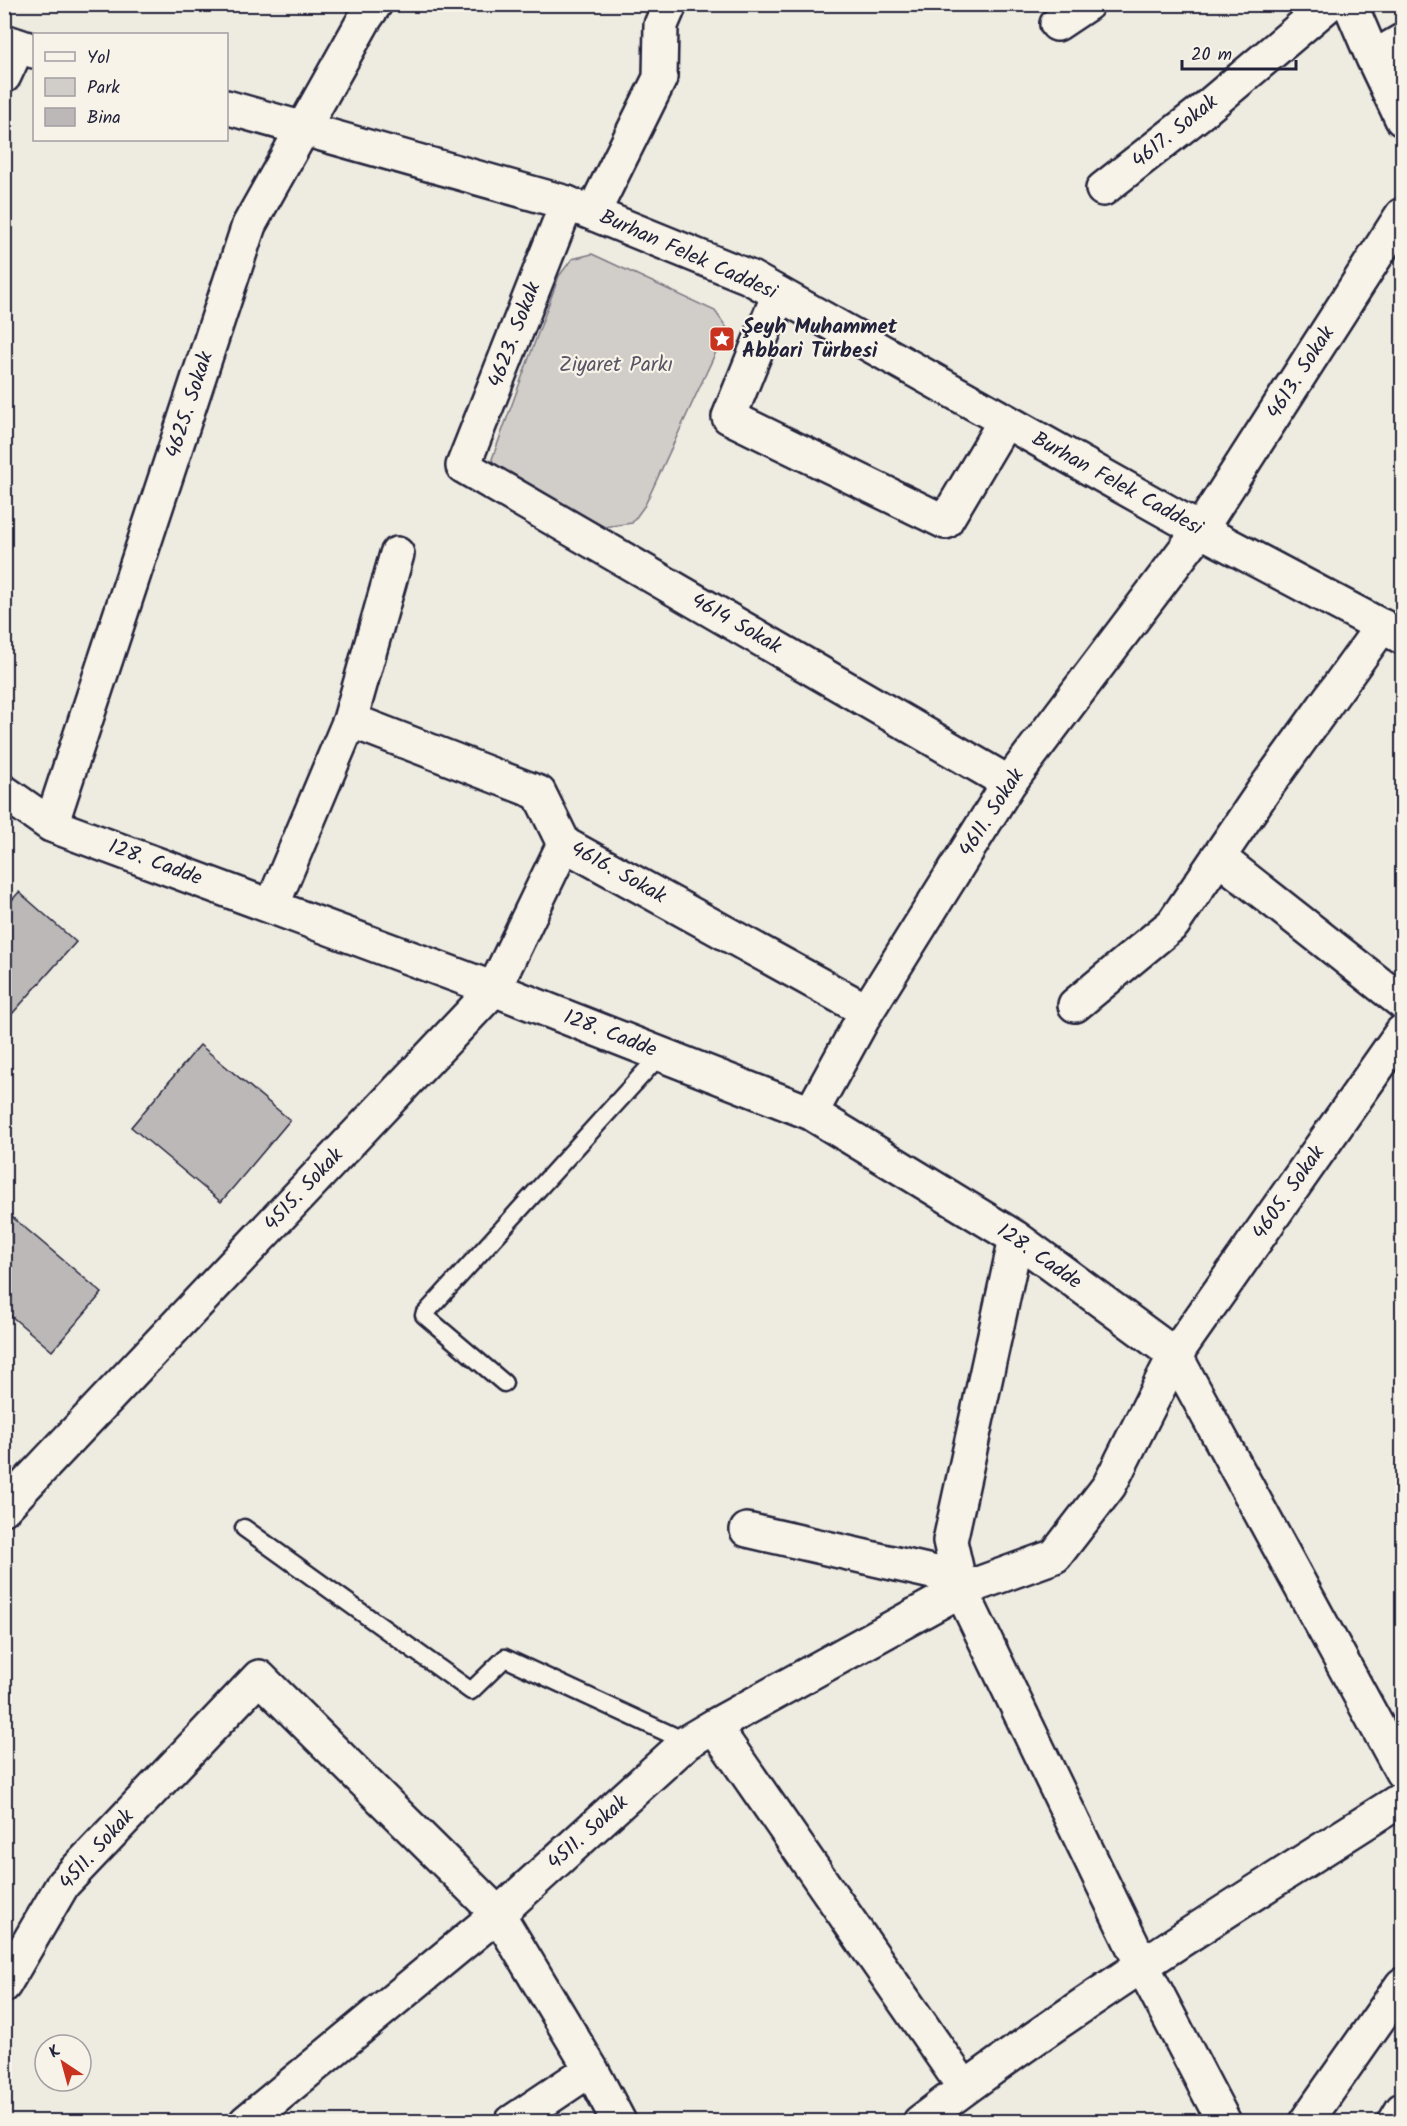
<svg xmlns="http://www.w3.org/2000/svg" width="1407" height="2126" font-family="Kalam,sans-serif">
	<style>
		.green { fill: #d1cdc9; stroke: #7a7882; stroke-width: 1.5 }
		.building { fill: #bbb8b7; stroke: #22223b; stroke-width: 1.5 }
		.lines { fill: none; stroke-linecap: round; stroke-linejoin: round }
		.service-casing { stroke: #22223b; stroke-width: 21 }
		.minor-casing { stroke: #22223b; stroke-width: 38 }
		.tertiary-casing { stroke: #22223b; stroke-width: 38 }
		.secondary-casing { stroke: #22223b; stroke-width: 38 }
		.service { stroke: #f7f3e8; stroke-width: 16 }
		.minor { stroke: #f7f3e8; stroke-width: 33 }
		.tertiary { stroke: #f7f3e8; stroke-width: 33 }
		.secondary { stroke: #f7f3e8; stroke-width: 33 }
		.labels { text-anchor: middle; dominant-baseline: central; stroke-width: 4.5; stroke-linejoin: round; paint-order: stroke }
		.street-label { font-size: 21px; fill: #22223b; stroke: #f7f3e8 }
		.poi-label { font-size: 21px; font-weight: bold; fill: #22223b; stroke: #f7f3e8; text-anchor: start }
		.park-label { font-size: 21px; fill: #575566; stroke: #f7f3e8 }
	</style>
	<rect width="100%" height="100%" fill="#eeebe1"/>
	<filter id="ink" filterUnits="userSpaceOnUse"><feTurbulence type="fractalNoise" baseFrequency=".0167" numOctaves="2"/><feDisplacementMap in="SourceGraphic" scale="12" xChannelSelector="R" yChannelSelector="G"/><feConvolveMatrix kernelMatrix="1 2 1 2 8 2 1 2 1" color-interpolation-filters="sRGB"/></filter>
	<g filter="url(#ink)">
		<path class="green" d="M592,254L715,311L727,328L645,505L632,523L604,527L514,481L496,469L492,459L559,276L572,259Z"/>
		<path class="building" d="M19,892L76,942L4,1023V909Z
			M200,1045L290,1120L221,1202L131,1127Z
			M4,1210L102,1293L52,1351L4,1310Z"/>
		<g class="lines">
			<defs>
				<path id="service" d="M504,1383L424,1315L661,1054
					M244,1528L471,1691L505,1658L687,1742"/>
				<path id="minor" d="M1350,4L1373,58L1402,119
					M1057,24L1087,4
					M1373,58L1402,41
					M4,76L18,46
					M1103,189L1205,109L1329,4
					M567,203L463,466L1009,783
					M593,213L660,78L661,25L670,4
					M779,294L729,417L945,522L1005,421
					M350,720L539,793L564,844L867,1011
					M4,792L51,825L494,989L811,1113L1016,1238L1175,1355L1402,1772
					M51,825L249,225L364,20L375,4
					M1218,857L1402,1002
					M272,906L350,720L397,554
					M1075,1005L1173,924L1264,790L1382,626
					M811,1113L867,1011L1009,783L1200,530L1402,215
					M1016,1238L950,1541L961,1590L1142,1965L1224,2122
					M4,1508L494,989L564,844
					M747,1530L958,1578
					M714,1726L964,2087
					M4,1985L63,1884L259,1677L498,1914L591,2069L619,2122
					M246,2122L498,1914L687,1742L714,1726L961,1590L1055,1556L1109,1486L1175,1355L1402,1032
					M512,2122L591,2069
					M920,2122C1074,2004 1239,1903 1402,1799"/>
				<path id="tertiary" d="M4,41L34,51
					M226,107L567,203L749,277L1200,530L1402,637"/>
				<path id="secondary" d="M1306,2122L1402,1985
					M1395,2122L1402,2110"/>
			</defs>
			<use href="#service" class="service-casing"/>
			<use href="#minor" class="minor-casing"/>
			<use href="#tertiary" class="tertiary-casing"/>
			<use href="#secondary" class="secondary-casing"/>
			<use href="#service" class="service"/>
			<use href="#minor" class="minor"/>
			<use href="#tertiary" class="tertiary"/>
			<use href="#secondary" class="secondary"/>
		</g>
	</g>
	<defs>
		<symbol id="sight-square" viewBox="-11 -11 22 22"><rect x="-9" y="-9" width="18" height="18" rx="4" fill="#c8321e" stroke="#f7f3e8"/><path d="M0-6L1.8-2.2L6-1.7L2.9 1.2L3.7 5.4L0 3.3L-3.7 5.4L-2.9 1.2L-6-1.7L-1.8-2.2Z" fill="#fff"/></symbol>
	</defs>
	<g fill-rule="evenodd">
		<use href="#sight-square" x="707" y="324" width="30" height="30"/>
	</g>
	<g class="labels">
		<g class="street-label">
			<text transform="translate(1175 132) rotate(-39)">4617. Sokak</text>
			<text transform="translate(688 255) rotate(24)">Burhan Felek Caddesi</text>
			<text transform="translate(515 335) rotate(-69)">4623. Sokak</text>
			<text transform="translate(1301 373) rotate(-57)">4613. Sokak</text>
			<text transform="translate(190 405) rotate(-72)">4625. Sokak</text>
			<text transform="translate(1117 484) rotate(29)">Burhan Felek Caddesi</text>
			<text transform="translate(736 624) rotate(30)">4614 Sokak</text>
			<text transform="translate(992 813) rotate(-57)">4611. Sokak</text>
			<text transform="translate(155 863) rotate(20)">128. Cadde</text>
			<text transform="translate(618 873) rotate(29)">4616. Sokak</text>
			<text transform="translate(610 1034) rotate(21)">128. Cadde</text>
			<text transform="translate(304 1190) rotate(-47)">4515. Sokak</text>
			<text transform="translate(1289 1193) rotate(-55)">4605. Sokak</text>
			<text transform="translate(1039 1257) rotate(35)">128. Cadde</text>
			<text transform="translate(588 1833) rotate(-42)">4511. Sokak</text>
			<text transform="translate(97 1850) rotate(-48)">4511. Sokak</text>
		</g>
		<g class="poi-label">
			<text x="742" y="327">Şeyh Muhammet<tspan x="742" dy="24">Abbari Türbesi</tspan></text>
		</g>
		<g class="park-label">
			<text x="616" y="365">Ziyaret Parkı</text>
		</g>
	</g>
	<rect width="1407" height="2126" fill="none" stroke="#f7f3e8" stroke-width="24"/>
	<rect x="12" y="12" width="1383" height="2102" fill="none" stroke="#22223b" stroke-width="2" filter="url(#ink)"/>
	<rect x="33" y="33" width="195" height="108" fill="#f7f3e8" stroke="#a29fa3" stroke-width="1.5"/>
	<rect x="45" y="52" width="30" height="9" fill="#f7f3e8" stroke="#a29fa3" stroke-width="1.5"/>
	<text x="87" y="63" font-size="18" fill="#22223b">Yol</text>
	<rect x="45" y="78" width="30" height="18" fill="#d1cdc9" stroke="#a29fa3" stroke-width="1.5"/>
	<text x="87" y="93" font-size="18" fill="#22223b">Park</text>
	<rect x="45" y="108" width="30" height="18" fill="#bbb8b7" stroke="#a29fa3" stroke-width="1.5"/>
	<text x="87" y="123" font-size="18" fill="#22223b">Bina</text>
	<g transform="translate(63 2063) rotate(324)"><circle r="28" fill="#f7f3e8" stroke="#a29fa3" stroke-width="1.5"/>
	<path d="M0-4.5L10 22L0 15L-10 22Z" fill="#c8321e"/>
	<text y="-9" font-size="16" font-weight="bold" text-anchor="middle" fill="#22223b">K</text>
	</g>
	<path d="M1182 60v9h114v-9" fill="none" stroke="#22223b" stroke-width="3"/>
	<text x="1191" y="60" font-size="18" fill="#22223b" stroke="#f7f3e8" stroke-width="4.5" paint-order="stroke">20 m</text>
</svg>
